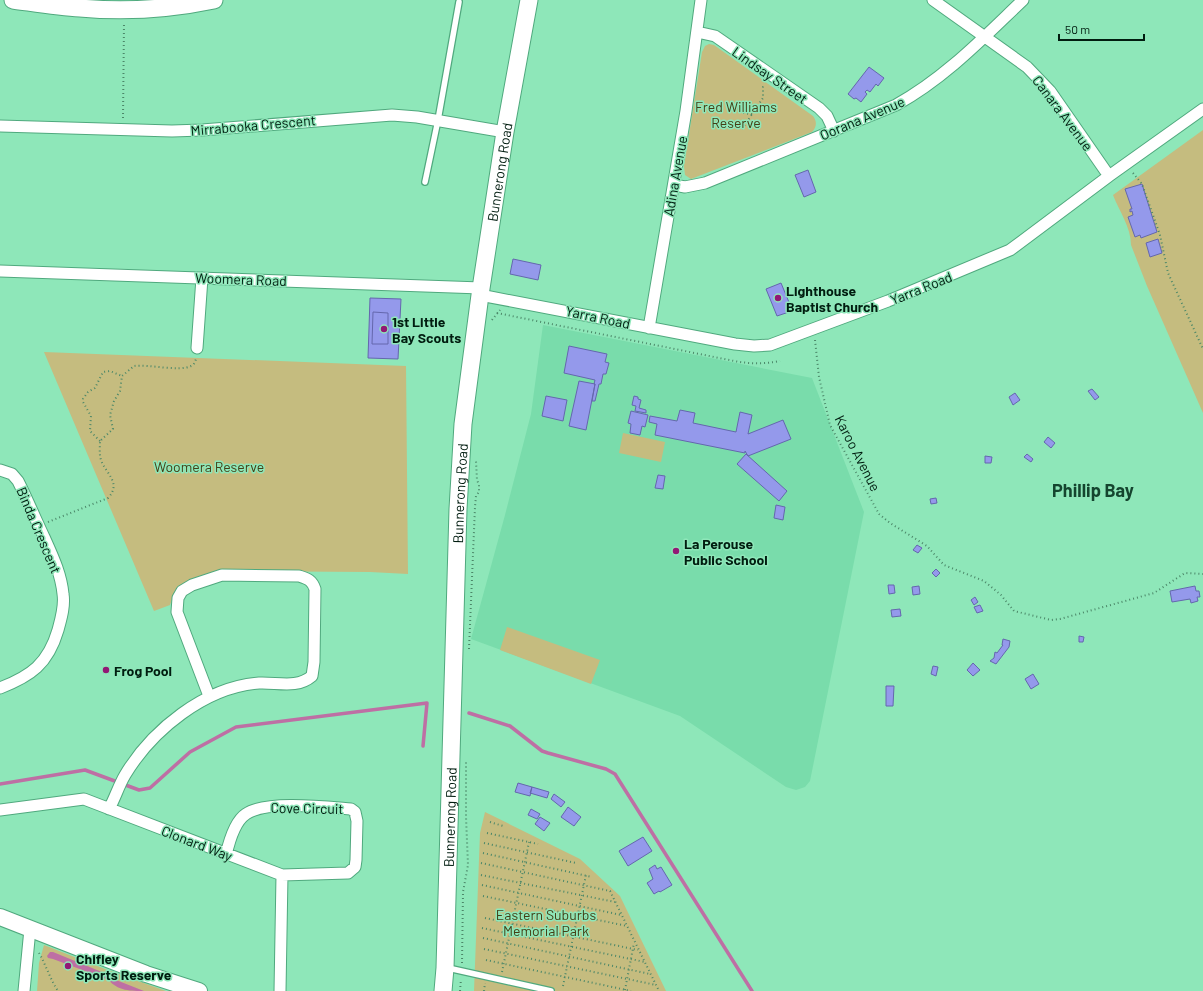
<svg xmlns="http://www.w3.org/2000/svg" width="1203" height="991" font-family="Barlow,sans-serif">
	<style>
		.built { fill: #79dcab }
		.green { fill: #c5bc7f }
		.water { fill: #be6fa4 }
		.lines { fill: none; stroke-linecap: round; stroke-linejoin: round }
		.stream { stroke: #be6fa4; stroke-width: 3.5 }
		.building { fill: #9499eb; stroke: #6467ad }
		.lane-casing { stroke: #50a97e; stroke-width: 8 }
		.street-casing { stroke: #50a97e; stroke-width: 13 }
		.secondary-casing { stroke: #50a97e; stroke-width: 18 }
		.primary-casing { stroke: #50a97e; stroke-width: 19 }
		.path { stroke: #4b8768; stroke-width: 2; stroke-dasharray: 1 3; stroke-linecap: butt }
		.lane { stroke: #fff; stroke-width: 5.5 }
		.street { stroke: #fff; stroke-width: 11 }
		.secondary { stroke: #fff; stroke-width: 16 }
		.primary { stroke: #fff; stroke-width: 17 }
		.poi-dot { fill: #921875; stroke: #8ee7b9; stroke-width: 1.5 }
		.labels { text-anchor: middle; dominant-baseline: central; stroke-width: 3; stroke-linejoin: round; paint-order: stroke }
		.street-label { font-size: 14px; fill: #011d10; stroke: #8ee7b9 }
		.park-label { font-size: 14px; fill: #453e15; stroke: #8ee7b9 }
		.poi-label { font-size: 14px; font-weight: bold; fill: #011d10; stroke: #8ee7b9; text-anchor: start }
		.district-label { font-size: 18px; font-weight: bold; fill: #15452f; stroke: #8ee7b9 }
	</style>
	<rect width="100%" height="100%" fill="#8ee7b9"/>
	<path class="built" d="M543,325L812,378L864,512L810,781L805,787L796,790L786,787L680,716L471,639L505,515L531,414Z"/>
	<path class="green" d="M709,44L714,45L813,116C817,121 817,127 812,132L691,179L685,175L684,166L702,52L705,46Z
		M1203,130V413L1147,286L1131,245C1131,227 1119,211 1113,195Z
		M44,352L406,366L408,574L370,572L230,571L173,596L170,605L154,611Z
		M623,433L665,442L661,462L619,453Z
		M507,627L600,660L591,684L500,650Z
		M485,812L580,859L620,896L666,991H474L480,833Z
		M44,945L105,969L166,991H37L39,963Z"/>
	<path class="water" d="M50,952H53L114,977L116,980L144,991C132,991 117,991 109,980L53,959L48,958L47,956Z"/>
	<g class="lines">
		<path class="stream" d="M469,713L510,726L542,751L548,753L606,769L615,774L752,991
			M0,784L85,770L139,790L150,788L190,752L236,727L427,703L423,746"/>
	</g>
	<path class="building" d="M869,67L884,78L878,86L876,84L870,92L867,90L865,92L867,94L861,102L856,98L854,99L848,94Z
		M808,170L816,192L804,197L795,175Z
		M1142,184L1157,232L1141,238L1140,235L1135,237L1128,217L1133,215L1132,211L1130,212V209H1132L1125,189Z
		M1158,239L1162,253L1150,257L1146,243Z
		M513,259L541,265L538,280L510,274Z
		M781,283L791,307L788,308L789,312L777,316L766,289Z
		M370,298L401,299L398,359L368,358Z
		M373,312L388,313V344H372Z
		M569,346L607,354L605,362L609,363L606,374H603L601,384H599L595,401H592L595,384H594L595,380L564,373Z
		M579,381L595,384L586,430L569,426Z
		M1092,389L1099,397L1095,400L1088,391Z
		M1015,393L1020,400L1013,405L1009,397Z
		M546,396L567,400L563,421L542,416Z
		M634,396L638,397V399L641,400L639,408L646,410V413L635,411L636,406L632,405Z
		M680,410L695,413L693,423L736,432L740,412L752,415L748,434L783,420L791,439L748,456L745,451V453L655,435L657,424L649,422L650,416L677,421Z
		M631,411L648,415L645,427L642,426L640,435L630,433L631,424L628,423Z
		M1048,437L1055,443L1051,448L1044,442Z
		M746,454L787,491L779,501L737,464Z
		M1027,454L1033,459L1031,462L1024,457Z
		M985,456L992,457L991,463H985Z
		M658,475L665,476L663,489L655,488Z
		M936,498L937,503L931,504L930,499Z
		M776,505L785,507L783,520L774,518Z
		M917,545L922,548L918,553L913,550Z
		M936,569L940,573L936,577L932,573Z
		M888,585H894L895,593L889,594Z
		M919,586L920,594L913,595L912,587Z
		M1195,586L1196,591H1199L1200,597H1197L1198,601L1191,603L1190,599L1172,602L1170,591Z
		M975,597L978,602L974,605L971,600Z
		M980,605L983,611L977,613L974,607Z
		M900,609L901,616L892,617L891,610Z
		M1079,636L1084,637L1083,642H1079Z
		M1003,639L1010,641L1009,647L996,664L990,661L994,658L995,652L997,653L1003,645H1002Z
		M973,663L980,670L973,676L967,670Z
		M933,666L938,667L936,676L931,674Z
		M1033,674L1039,684L1031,689L1025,679Z
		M886,686H894L893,706H886Z
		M518,783L532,787L530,796L515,792Z
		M532,787L549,792L547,798L530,793Z
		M554,794L565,802L561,807L551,799Z
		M568,807L581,817L574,826L561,817Z
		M531,809L540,814L537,819L528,815Z
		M540,817L550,823L544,831L535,824Z
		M643,837L652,851L628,866L619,851Z
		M655,865L657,869L661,867L672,885L660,892L659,891L654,894L647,883L653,879L649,869Z"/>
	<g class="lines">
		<defs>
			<path id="lane" d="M425,182L438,120L459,2
				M448,968L551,991"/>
			<path id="street" d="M933,0L1027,67L1050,91L1109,176
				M697,32L715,36L819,108L827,116L834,131
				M0,126L172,131L202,130L392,115L417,117L505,132
				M674,185L685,187L705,183L896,105C945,78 983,38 1023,0
				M0,271L481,288
				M480,295L735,344L754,346L770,345L888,301L1010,250L1109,176L1203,109
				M649,328L686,111L701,0
				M197,348L202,278
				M0,470L12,474L18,481C27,499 35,518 44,537C52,555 61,573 63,594C65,606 61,619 58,630C48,664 31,676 0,688
				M109,809C115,798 119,785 125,775C152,730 205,687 259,683C277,682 297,689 312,676L314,662L315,589C312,580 308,579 299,576L222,575L192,585L182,591L178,598L177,612L209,696
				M0,810L84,799L282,875L348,873L355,867L356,860L357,821L355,812L351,809C326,807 266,800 246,814C235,821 229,842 226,855
				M24,991L30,929
				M280,991L282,875"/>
			<path id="secondary" d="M0,917L146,974L199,991"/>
			<g id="primary">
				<path d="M13,0C35,3 58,7 80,8C124,12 171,9 214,0"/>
				<path id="s1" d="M443,991L445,968L458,509L463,424L480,295L505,132L529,0"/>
			</g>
		</defs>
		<use href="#lane" class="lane-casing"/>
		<use href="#street" class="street-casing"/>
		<use href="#secondary" class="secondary-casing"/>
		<use href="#primary" class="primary-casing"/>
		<path class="path" d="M731,103C736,111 743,114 753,114
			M123,118L124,23
			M742,129L763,98V87L765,84
			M1133,173L1142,184L1160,235L1168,273L1203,349
			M497,313L734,361C750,364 765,364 780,361
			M492,320L500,310
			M815,340L819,377L830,425L879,514L890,523L927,546L944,565L984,581L1001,595L1014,611L1051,620L1060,619L1154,593L1185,573L1203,574
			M100,441L90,431L91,416L83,402V399L88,392L95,388L103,372L110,371L122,376
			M48,522L108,498C122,483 106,474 101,460C99,454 100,447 100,441L113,429L110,415L114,401L120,391L122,376L134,366C149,364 179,372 191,366C194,365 195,362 196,359
			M469,649L475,507L476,496L479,492V485L477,480L476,461
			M490,822L503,826
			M487,833L538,844
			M484,843L576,863
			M483,853L592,877
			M481,863L610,891L659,991
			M481,875L615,902
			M482,885L621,915
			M483,896L627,926
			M485,918L638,950
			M482,928L645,962
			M483,938L650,974
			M484,949L656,985
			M39,953C46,965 50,979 58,991
			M486,960L631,991
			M462,963L463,892L468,865L466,817V760
			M502,972L529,842
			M563,986L586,875
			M625,990L634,943
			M460,991L461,979
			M484,991L485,983"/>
		<use href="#lane" class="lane"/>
		<use href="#street" class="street"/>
		<use href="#secondary" class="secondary"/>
		<use href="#primary" class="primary"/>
	</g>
	<g class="poi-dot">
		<circle cx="778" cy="298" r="4"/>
		<circle cx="384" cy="329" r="4"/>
		<circle cx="676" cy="551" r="4"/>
		<circle cx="106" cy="670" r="4"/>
		<circle cx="68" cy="966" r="4"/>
	</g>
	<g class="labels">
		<g class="street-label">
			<text transform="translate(770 75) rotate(35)">Lindsay Street</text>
			<text transform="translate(1063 113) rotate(53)">Canara Avenue</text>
			<text transform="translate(862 118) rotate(-23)">Oorana Avenue</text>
			<text transform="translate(253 125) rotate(-5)">Mirrabooka Crescent</text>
			<text stroke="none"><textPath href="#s1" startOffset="822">Bunnerong Road</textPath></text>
			<text transform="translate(675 176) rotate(-80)">Adina Avenue</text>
			<text transform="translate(241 279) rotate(2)">Woomera Road</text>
			<text transform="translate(921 288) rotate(-22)">Yarra Road</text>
			<text transform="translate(598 317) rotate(12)">Yarra Road</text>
			<text transform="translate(858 453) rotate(63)">Karoo Avenue</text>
			<text stroke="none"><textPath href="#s1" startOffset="498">Bunnerong Road</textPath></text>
			<text transform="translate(39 530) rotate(67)">Binda Crescent</text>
			<text transform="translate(307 808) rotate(1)">Cove Circuit</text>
			<text stroke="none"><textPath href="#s1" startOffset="174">Bunnerong Road</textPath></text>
			<text transform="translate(197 843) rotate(21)">Clonard Way</text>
		</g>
		<g class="park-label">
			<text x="736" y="106">Fred Williams<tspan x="736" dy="16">Reserve</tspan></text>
			<text x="209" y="466">Woomera Reserve</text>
			<text x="546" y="914">Eastern Suburbs<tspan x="546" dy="16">Memorial Park</tspan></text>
		</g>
		<g class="poi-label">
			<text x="786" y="290">Lighthouse<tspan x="786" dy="16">Baptist Church</tspan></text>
			<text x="392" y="321">1st Little<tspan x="392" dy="16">Bay Scouts</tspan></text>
			<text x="684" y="543">La Perouse<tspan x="684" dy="16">Public School</tspan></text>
			<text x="114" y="670">Frog Pool</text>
			<text x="76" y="958">Chifley<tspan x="76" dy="16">Sports Reserve</tspan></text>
		</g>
		<g class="district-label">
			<text x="1093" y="490">Phillip Bay</text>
		</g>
	</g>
	<path d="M1059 34v6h85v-6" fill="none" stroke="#011d10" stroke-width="2"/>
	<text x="1065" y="34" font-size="12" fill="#011d10" stroke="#8ee7b9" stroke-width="3" paint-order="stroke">50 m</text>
</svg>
